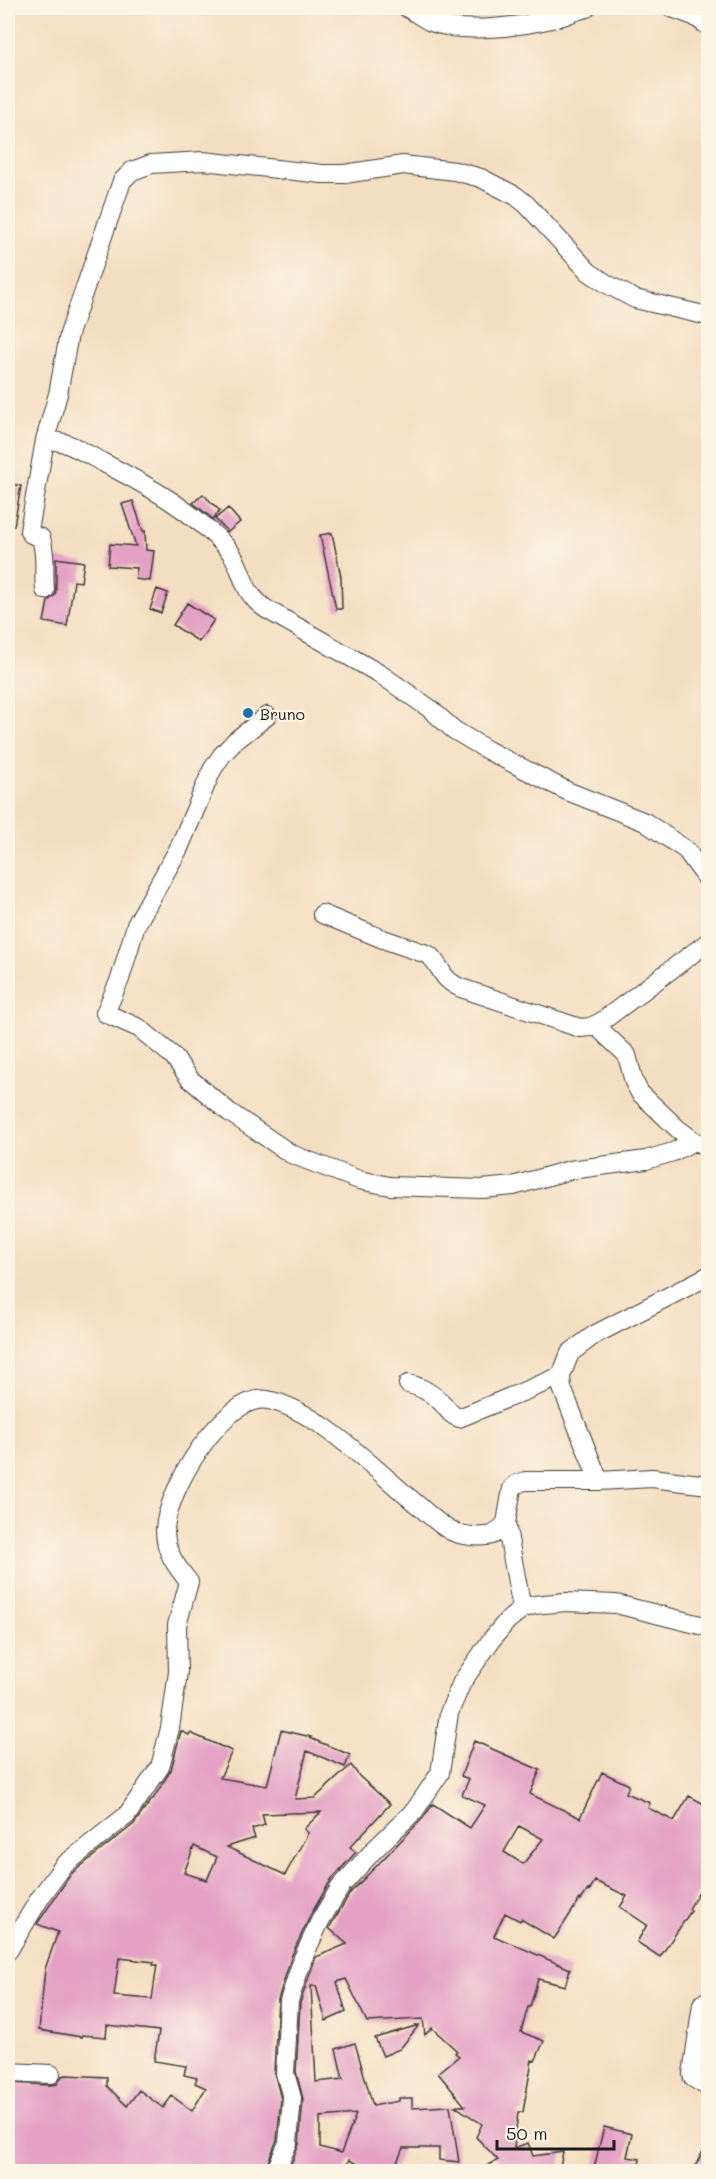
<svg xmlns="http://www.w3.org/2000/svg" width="716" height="2179" font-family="Mali,sans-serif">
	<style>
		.building { fill: #e4a1c5; fill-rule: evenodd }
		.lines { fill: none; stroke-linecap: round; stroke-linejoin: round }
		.street-casing { stroke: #3c3935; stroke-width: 20 }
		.street { stroke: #fff; stroke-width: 18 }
		.poi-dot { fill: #1f6fb2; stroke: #fcf5e5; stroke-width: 2 }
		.labels { text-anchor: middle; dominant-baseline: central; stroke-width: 4.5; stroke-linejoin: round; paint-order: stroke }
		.poi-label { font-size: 16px; fill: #1c1c1c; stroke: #fcf5e5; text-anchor: start }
	</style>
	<rect width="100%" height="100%" fill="#fcf5e5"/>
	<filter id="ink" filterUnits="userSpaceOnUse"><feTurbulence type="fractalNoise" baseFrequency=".0167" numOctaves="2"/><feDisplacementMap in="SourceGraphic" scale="12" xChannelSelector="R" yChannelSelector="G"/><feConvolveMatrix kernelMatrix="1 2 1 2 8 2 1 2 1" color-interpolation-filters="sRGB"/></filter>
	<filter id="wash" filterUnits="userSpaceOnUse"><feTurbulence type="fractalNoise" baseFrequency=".008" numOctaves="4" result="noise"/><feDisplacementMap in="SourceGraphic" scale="24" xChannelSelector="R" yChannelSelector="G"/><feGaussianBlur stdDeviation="1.35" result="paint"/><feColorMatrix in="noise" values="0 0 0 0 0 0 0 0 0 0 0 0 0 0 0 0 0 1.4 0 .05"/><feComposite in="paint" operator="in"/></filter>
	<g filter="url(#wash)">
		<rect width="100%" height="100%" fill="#f4dec1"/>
		<g id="blocks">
			<path class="building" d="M8,483L21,486L14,526L8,525Z
				M203,494L220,511L213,519L193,503Z
				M133,501L143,531H145L146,550L154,551L150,581L135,579L137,568L108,566L110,544L136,546L122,504Z
				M228,508L240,522L228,532L215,519Z
				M332,533L341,577L342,609H336L320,535Z
				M56,558L84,562L81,582L74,581L67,626L44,622L48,601L55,595L56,590Z
				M157,589L168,593L161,613L150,609Z
				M187,603L214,620L199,642L173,625Z
				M281,1730L311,1737L310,1738L350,1755L345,1767L307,1751L295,1799L315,1798L351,1765L359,1776L390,1804L350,1847L356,1852L331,1880L310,1916L292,1955L278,2000L274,2072L281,2099L277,2140L264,2172H8V2083L50,2085L57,2084L62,2076L66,2075L107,2077V2086L127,2106L139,2090L163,2108L172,2096L192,2111L206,2088L195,2083L197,2078L184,2075L186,2066L154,2061L159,2031L107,2025L106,2037L82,2035V2037L39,2030L45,1969L58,1932L37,1924L71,1874L134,1824L152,1799H153L171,1770L181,1731L189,1735L190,1733L232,1751L220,1778L267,1786ZM321,1812L304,1829L308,1833L285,1875L227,1847L255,1838L252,1829L265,1825L262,1814ZM194,1846L217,1857L207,1880L184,1873ZM119,1958L154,1962L153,1965H157L152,1999L114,1996Z
				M474,1741L540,1770L530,1794L580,1818L602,1772L629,1785L626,1793L650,1803L648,1808L674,1821L689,1796L708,1806V1875L689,1909L691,1911L660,1957L637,1942L647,1925L620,1907L627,1896L595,1881L589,1891L588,1890L581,1900L580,1899L554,1939L521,1919L520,1921L505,1913L494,1936L570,1969L565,1986L538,1979L530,2007H528L521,2032L544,2041L535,2061L532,2060L523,2112H518L514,2148L528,2143L533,2156L563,2152L559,2172H476L498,2160L476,2137L482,2124L455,2106H465L438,2073L459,2056L455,2053L457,2051L432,2028L425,2035L423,2019L367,2022L346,1979L337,1982L346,2012L326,2021L316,1986H311L316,2082L343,2079L336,2049L355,2043L373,2106L399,2101V2098H412V2108L450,2106L459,2162L439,2160V2148H403L393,2172H375L349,2160L344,2172H288L299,2144L303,2099L296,2072L300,2003L314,1962L316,1957L347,1944L329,1928L350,1893L423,1818L433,1804L470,1828L485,1805L462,1795L469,1779L461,1776ZM519,1826L543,1839L523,1864L504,1852ZM356,2114L341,2153L320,2147V2117Z
				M419,2025L400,2049L383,2056L375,2038Z
				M604,2127L632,2134L627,2157L640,2159L638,2172H593Z
				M708,2142V2172H692Z"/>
		</g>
	</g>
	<g filter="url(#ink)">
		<use href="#blocks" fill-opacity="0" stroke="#3c3935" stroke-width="1.5"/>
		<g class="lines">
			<defs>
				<path id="street" d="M407,8C415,12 423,18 431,22C464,35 522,26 556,18C567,15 577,10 587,8
					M672,8L694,16L708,26
					M45,440C52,441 60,441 67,444C78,448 89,455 100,461C145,484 193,510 228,549C246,570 238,589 266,609L380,674L429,708L454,730L489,751L567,791L645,822L686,850L708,880
					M45,590C43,571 47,557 41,538L31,534L29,531L45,440L58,394L69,334L122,181L132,171L151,164L203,161L322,174H344L403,165L455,171L481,178L516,196L526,204L589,272L607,284L635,299L708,316
					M267,716L235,741L222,755L212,770L179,848L136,925L120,979L105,1013L139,1028L173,1056L190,1079L229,1112L291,1154L359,1180L390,1186L482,1189L513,1186L570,1170L646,1160L673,1152L694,1141L708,1147
					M322,914L383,939L429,955C444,969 439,978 461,988L580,1028L590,1027L601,1022L708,942
					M595,1025L627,1055L634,1082L640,1093L678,1129L694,1141
					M408,1384C420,1386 431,1393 440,1401C447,1407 449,1415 459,1418L561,1376
					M599,1481L562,1388L561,1376L570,1353L594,1335L708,1276
					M522,1609L506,1523L512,1488L517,1484L525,1481H599L652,1478L708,1485
					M8,1951L40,1898L63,1866L127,1815L160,1767L170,1728L178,1672L177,1625L189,1582C176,1566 165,1552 165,1530C166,1492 224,1392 268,1400C319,1410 379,1474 419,1506C429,1515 440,1525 451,1531C461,1536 481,1538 492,1535C497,1533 501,1528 506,1523
					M708,2000L702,2004L692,2074L693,2078L708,2087
					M8,2072L51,2074
					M275,2172L288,2143L292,2098L285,2073L289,2001L303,1958L320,1921L341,1886L374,1850L415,1810L440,1773L449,1713L462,1682L492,1639L507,1621L522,1609L534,1605L565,1602L616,1604L708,1627"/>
			</defs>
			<use href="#street" class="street-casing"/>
			<use href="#street" class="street"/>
		</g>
	</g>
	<circle class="poi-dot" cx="248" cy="713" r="6"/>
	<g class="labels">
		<g class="poi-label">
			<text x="260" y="713">Bruno</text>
		</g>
	</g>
	<rect width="716" height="2179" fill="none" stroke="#fcf5e5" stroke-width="30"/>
	<path d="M497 2140v9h117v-9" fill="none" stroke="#1c1c1c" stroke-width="3"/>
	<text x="506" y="2140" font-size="18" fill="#1c1c1c" stroke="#fcf5e5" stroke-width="4.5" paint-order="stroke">50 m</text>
</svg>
